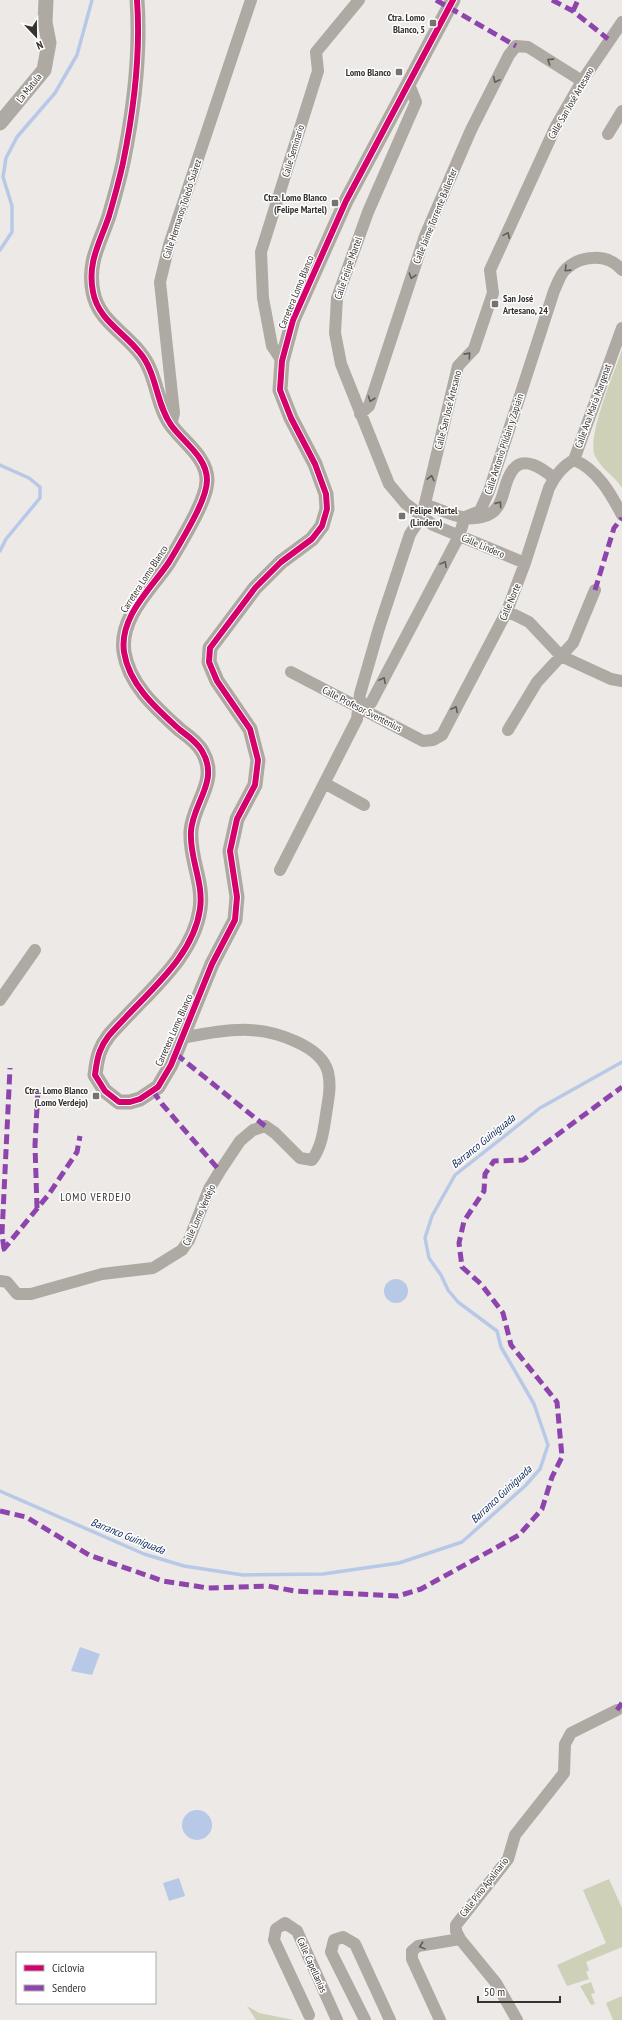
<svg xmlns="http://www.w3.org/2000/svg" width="622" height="2020" font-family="'PT Sans Narrow',sans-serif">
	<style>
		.green { fill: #cfd0b8 }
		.water { fill: #b8c9e8 }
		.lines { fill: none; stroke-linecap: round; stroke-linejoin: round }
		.stream { stroke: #b8c9e8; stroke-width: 3.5 }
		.minor { stroke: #afa9a3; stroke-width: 12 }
		.tertiary { stroke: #afa9a3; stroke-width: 15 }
		.quiet { stroke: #8e44ad; stroke-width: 5; stroke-dasharray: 10 5; stroke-linecap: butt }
		.cycleway-casing { stroke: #fff; stroke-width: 8 }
		.cycleway { stroke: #d6006c; stroke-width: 6 }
		.oneway { stroke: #605c58 }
		.poi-dot { fill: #757270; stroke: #fff; stroke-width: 1.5 }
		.labels { text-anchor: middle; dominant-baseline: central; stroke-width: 3; stroke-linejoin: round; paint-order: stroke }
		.poi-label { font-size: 10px; font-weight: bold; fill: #353230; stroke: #fff; text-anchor: end }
		.street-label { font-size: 10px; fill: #353230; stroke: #fff }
		.water-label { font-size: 11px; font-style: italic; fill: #08255a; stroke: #fff }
		.neighbourhood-label { font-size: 11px; letter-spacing: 1px; fill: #353230; stroke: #fff }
	</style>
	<rect width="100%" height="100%" fill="#ece9e6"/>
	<path class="green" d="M622,350V488C615,476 601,469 595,456C586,437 615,371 622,350Z
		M609,1879L622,1908V1947L586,1962L589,1970L586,1972L589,1979L567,1986L557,1965L606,1943L583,1890Z
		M591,1982L595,1993L591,1994L595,2004L591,2005L580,1986Z
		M622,1996V2020H613L606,2003Z
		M247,2006L259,2013L294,2020H256Z"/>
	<path class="water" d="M384 1291a12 12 0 1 1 24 0a12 12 0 1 1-24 0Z
		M80,1647L100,1654L92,1675L71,1671Z
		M182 1825a15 15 0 1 1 30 0a15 15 0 1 1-30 0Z
		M179,1878L185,1896L169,1901L163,1883Z"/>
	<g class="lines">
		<path class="stream" d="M0,250L12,232V206L3,177L6,158L17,137L55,93L77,55L92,0
			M0,465L29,478L40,487V498L6,539L0,551
			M0,1491L144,1554L184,1566L243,1575L323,1574L399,1563L462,1542L525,1486L540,1469L548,1445L534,1404L501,1347L497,1331L458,1302L448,1290L441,1275L429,1258L425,1238L432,1216L455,1175L540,1108L622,1062"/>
		<path class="minor" d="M408,82L416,102L368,212L337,298L335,333L341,364L389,484L405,503L433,525L525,563
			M608,134L622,111
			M282,361L272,346L263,298L261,252L318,71L316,52L359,0
			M360,414L369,406L425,236L471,130L509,55L516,46L528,47L582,81
			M171,425L174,413L160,282L169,245L251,0
			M574,460L622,328
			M574,460C597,469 611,494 622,515
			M425,504C441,510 464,522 482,517C506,512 501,486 512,471C523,454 543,469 554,478
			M465,517L480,511L489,491L554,291C557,285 560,274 566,269C581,255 608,253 622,270
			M507,611L529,622L561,656L611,679L622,681
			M291,672L423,741L433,740L442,735L507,611L525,563L549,488C555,476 562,466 574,460
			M359,707L371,703L459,536L465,517
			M508,730L537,682L573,643L595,590
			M326,784L364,805
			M280,870L357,719L360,694L379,628L410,534L422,516L458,366L474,349L493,293L490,270L556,126L582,81L622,22
			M0,1000L35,950
			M0,1281L7,1282L17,1294H31L102,1274L153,1268L182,1250L189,1240L209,1189L220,1171L240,1141L253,1130L265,1126L275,1133L300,1158L312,1160C323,1145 324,1126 327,1108C329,1096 331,1084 328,1072C321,1045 274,1031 249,1030C227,1029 203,1034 182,1038
			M309,2015L274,1940L276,1929L285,1923L297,1931L337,2020
			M365,2020L331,1952L334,1940L343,1937L355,1944L390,2020
			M440,2020L412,1959V1951L418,1946L460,1939
			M517,2020L496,1983L460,1939L456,1931V1925L508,1859L515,1835L564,1773L565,1744L571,1733L617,1710"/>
		<path class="tertiary" d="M137,0C141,55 134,109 123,163C119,181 114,199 109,216C100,243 87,262 93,292C98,320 124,332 140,353C157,373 156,404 171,425C183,442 207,457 207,480C207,491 201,504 196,514C188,530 178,547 169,562C151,589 119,617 124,652C129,685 157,709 180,730C188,736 197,742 202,751C220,781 193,802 191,831C189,858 204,882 200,909C194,953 155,986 126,1017C116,1028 105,1037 100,1051C97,1058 96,1067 95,1075L105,1091L119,1102H130L140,1099L158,1087L171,1065L212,964L235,920L237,897L230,851L237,819L255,785L258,760L250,729L217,681L209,662L210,648L255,588L281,562L312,539L322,526L327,509L326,494L315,464L291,418L280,390L282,361L293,320L346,201L453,0
			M0,123L44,70L49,43L45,22L46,0"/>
		<path class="quiet" d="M436,0L516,46
			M552,0L573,11L608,39
			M573,11L578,0
			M595,590L614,528L622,518
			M176,1054L265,1126
			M153,1091L162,1104L220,1171
			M37,1208L35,1145L38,1089
			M2,1249H4L49,1194L77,1152L80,1136
			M4,1249L2,1234L10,1068
			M0,1511L26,1517L89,1555L163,1581L208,1588L268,1586L295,1591L398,1596L421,1589L519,1535L542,1509L552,1477L562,1457L557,1402L511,1345L503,1313L481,1284L462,1267L459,1243L464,1221L484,1191L485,1174L494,1161L523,1160L622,1087
			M617,1710L622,1703"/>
		<defs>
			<path id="cycleway" d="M137,0C141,55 134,109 123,163C119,181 114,199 109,216C100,243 87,262 93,292C98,320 124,332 140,353C157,373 156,404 171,425C183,442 207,457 207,480C207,491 201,504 196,514C188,530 178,547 169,562C151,589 119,617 124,652C129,685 157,709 180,730C188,736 197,742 202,751C220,781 193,802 191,831C189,858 204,882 200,909C194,953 155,986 126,1017C116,1028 105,1037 100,1051C97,1058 96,1067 95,1075L105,1091L119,1102H130L140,1099L158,1087L171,1065L212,964L235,920L237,897L230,851L237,819L255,785L258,760L250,729L217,681L209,662L210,648L255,588L281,562L312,539L322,526L327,509L326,494L315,464L291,418L280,390L282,361L293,320L346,201L453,0"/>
		</defs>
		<use href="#cycleway" class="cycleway-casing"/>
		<use href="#cycleway" class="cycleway"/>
	</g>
	<defs><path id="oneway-chevron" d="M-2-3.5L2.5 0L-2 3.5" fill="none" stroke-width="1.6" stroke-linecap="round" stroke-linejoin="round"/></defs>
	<g class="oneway">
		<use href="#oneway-chevron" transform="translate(550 61) rotate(-147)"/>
		<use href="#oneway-chevron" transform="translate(496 80) rotate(117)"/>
		<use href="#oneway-chevron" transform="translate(507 235) rotate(-66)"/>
		<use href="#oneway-chevron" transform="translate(567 269) rotate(136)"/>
		<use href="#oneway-chevron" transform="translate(412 276) rotate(108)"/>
		<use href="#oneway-chevron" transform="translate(468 355) rotate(-48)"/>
		<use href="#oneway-chevron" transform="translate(371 399) rotate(109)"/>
		<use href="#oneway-chevron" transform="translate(431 478) rotate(-77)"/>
		<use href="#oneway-chevron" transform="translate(499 504) rotate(-54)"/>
		<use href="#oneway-chevron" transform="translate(444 564) rotate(-62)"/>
		<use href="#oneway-chevron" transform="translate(383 680) rotate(-62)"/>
		<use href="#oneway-chevron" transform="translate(455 709) rotate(-62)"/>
		<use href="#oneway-chevron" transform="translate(422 1946) rotate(162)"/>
	</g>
	<g class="poi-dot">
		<rect x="429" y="19" width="8" height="8" rx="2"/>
		<rect x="395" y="68" width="8" height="8" rx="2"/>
		<rect x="331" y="199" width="8" height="8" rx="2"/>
		<rect x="491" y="300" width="8" height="8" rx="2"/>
		<rect x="398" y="512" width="8" height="8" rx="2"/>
		<rect x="92" y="1092" width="8" height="8" rx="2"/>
	</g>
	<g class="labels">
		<g class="poi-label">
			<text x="425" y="17">Ctra. Lomo<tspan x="425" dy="12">Blanco, 5</tspan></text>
			<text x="391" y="72">Lomo Blanco</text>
			<text x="327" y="197">Ctra. Lomo Blanco<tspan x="327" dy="12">(Felipe Martel)</tspan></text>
			<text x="503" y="298" text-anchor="start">San José<tspan x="503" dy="12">Artesano, 24</tspan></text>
			<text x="410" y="510" text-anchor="start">Felipe Martel<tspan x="410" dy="12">(Lindero)</tspan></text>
			<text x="88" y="1090">Ctra. Lomo Blanco<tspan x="88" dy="12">(Lomo Verdejo)</tspan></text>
		</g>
		<g class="street-label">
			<text transform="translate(29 88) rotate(-52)">La Matula</text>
			<text transform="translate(571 103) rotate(-60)">Calle San José Artesano</text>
			<text transform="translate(293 151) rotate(-73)">Calle Seminario</text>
			<text transform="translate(182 209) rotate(-72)">Calle Hermanos Toledo Suárez</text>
			<text transform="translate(435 216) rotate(-68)">Calle Jaime Torrente Ballester</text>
			<text transform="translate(348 268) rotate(-71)">Calle Felipe Martel</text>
			<text transform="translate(296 292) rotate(-68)">Carretera Lomo Blanco</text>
			<text transform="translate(593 406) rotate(-70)">Calle Ana María Margenat</text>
			<text transform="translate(448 410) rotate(-76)">Calle San José Artesano</text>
			<text transform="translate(504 444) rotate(-72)">Calle Antonio Pildain y Zapiain</text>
			<text transform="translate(483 546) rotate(23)">Calle Lindero</text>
			<text transform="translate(144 579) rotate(-57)">Carretera Lomo Blanco</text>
			<text transform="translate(510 602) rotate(-67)">Calle Norte</text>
			<text transform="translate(362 709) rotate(27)">Calle Profesor Sventenius</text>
			<text transform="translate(174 1030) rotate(-66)">Carretera Lomo Blanco</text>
			<text transform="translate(199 1215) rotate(-66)">Calle Lomo Verdejo</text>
			<text transform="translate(484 1887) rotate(-52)">Calle Pino Apolinario</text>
			<text transform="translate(312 1965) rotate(66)">Calle Capellanías</text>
		</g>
		<g class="water-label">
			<text transform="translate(483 1141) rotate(-39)">Barranco Guiniguada</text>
			<text transform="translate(501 1494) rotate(-43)">Barranco Guiniguada</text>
			<text transform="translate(128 1536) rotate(22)">Barranco Guiniguada</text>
		</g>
		<g class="neighbourhood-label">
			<text x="96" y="1197">LOMO VERDEJO</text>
		</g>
	</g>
	<rect x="16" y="1952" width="140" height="52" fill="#ffffff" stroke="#aeadac"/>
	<rect x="24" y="1965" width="20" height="6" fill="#d6006c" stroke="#aeadac"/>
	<text x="52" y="1972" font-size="12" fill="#353230">Ciclovía</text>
	<rect x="24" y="1985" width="20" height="6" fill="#8e44ad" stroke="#aeadac"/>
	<text x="52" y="1992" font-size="12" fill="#353230">Sendero</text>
	<g transform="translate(36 36) rotate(158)" stroke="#ffffff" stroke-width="3" paint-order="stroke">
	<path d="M0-3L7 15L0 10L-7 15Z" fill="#353230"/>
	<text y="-6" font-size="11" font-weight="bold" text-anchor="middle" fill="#353230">N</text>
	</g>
	<path d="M478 1996v6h82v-6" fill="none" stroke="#353230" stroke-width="2"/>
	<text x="484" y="1996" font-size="12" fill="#353230" stroke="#ffffff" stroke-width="3" paint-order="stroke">50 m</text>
</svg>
